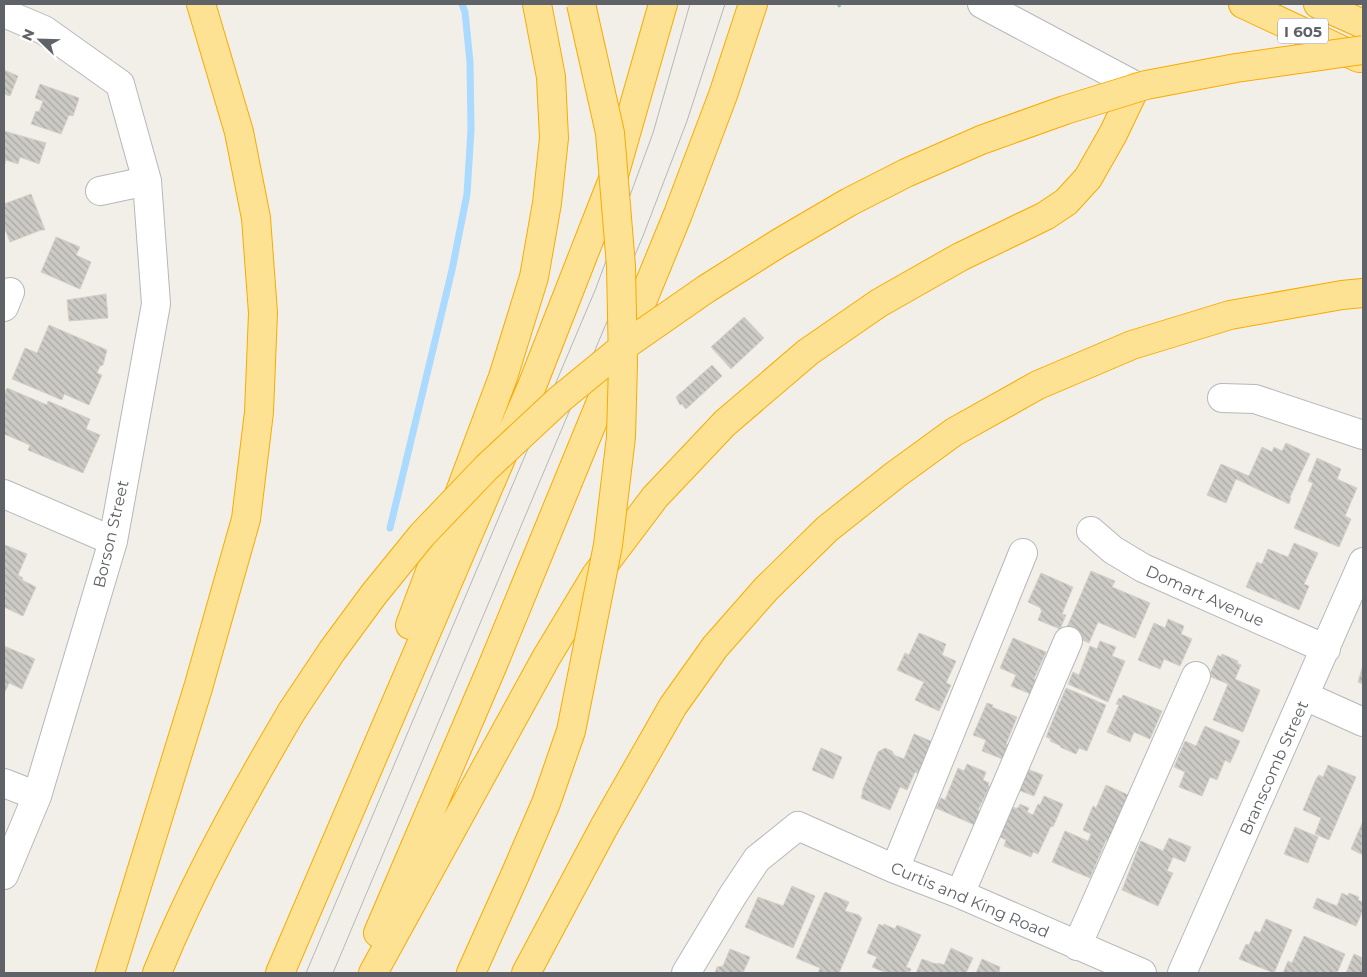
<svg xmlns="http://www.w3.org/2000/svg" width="1367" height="977" font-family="Montserrat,sans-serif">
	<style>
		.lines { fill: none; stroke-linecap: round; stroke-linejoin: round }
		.stream { stroke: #aadaff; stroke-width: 7 }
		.building { fill: url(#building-back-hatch); stroke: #d6d1c6 }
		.minor-casing { stroke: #b5b8bc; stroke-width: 30 }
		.highway-casing { stroke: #f9ab00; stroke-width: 30 }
		.path { stroke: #9cc7a9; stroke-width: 3; stroke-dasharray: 5 2.5; stroke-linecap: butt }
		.minor { stroke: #fff; stroke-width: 28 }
		.highway { stroke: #fde293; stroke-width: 28 }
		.tram { stroke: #b6b7b8; stroke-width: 1 }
		.highway-bridge-casing { stroke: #f9ab00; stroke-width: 30; stroke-linecap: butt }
		.highway-bridge { stroke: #fde293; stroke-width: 28 }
		.labels { text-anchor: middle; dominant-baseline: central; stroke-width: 4.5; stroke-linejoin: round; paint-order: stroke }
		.shield { fill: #fff; stroke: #8f9295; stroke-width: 1 }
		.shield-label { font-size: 15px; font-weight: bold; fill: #5f6368 }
		.street-label { font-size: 16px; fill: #5f6368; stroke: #fff }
	</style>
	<defs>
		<pattern id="building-back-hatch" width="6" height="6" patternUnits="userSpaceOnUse" patternTransform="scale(1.25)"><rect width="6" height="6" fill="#cccac5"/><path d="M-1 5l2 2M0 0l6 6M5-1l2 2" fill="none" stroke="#a9a8a4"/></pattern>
	</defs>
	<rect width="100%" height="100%" fill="#f1efe8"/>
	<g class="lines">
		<path class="stream" d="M390,528L452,270L467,194L471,130L470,62L465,12L462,4"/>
	</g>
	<path class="building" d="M4,70L18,76L10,96L4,94Z
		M40,84L79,98L73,116L69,115L61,134L31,124L36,111L39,112L43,101L35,98Z
		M4,131L46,143L39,164L20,157L18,164L6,160L4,166Z
		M31,194L45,230H41L10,242L5,229L4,230V204Z
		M56,237L80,247L76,255L91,262L80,289L41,272Z
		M106,294L108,318L69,321L67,300Z
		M744,317L764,338L731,369L711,347Z
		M49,325L107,350L103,365L100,366L97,373L102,375L89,405L64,394L62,400L12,379L25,348L37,353Z
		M712,365L722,376L686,409L682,404L680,405L676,397Z
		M7,388L47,405L48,401L90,419L86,429L100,435L83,473L28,450L30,445L4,434V395Z
		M1286,443L1310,454L1290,497L1291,498L1289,504L1236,479L1226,503L1207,495L1221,464L1249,476L1262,447L1272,452L1274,447L1282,451Z
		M1317,458L1341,469L1337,479L1357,488L1345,516L1351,519L1339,547L1294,528L1313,483L1308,481Z
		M1294,543L1318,553L1304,584L1309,586L1299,610L1246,587L1257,562L1262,564L1268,549L1288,557Z
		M5,545L27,554L18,575L23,578L22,580L36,587L23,616L4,607V548Z
		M1091,571L1115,581L1112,587L1150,603L1135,638L1098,622L1089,643L1065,632Z
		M1041,573L1073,587L1062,614L1066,615L1060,629L1038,620L1042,610L1040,609L1041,608L1028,602Z
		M1168,619L1184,626L1181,634L1192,639L1180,666L1164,659L1160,669L1138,660L1154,623L1165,628Z
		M919,633L946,644L942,655L956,661L946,683L951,685L939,711L915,700L924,682L897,670L905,653L909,655Z
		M1013,638L1046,652L1034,679L1039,681L1033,695L1011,686L1016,675L1000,668Z
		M1100,641L1116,647L1112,656L1125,661L1108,702L1068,684L1073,672L1079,675L1090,646L1097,649Z
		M4,646L35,659L22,689L9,683L4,694Z
		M1222,654L1238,661L1237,663L1241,665L1235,679L1260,690L1243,732L1213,720L1228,684L1209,676L1218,655L1221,657Z
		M1363,665V684L1358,682Z
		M1066,688L1106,705L1087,751L1079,748L1076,754L1060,747L1061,746L1050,741L1051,739L1046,737Z
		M1123,695L1162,711L1150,739L1134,732L1130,742L1107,732L1119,705L1116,704L1119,698L1121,699Z
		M987,703L993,705L992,707L1017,717L1006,744L1011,746L1005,760L982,751L986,740L973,735Z
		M1205,726L1240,741L1230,763L1225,760L1217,780L1210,777L1202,796L1179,787L1185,772L1174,767L1185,741L1196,746Z
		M914,734L933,742L919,774L915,772L907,790L900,787L890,810L861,798L863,791H862L878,752L885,748L892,751L894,755L904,759Z
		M821,748L842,757L833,779L812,770Z
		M967,764L986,772L983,780L989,783L988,786H990L978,810L983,812L977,826L936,808L941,798L945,800L958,768L964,771Z
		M1328,765L1356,777L1329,840L1315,834L1321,818L1303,810L1316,779L1319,775L1323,777Z
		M1022,767L1043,775L1034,796L1013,788Z
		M1106,785L1133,797L1120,846L1106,840L1090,878L1052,862L1065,831L1088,841L1091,834L1083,830L1093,806L1096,808Z
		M1044,796L1063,804L1053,827L1051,826L1038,854L1033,852L1031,857L1004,846L1006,840L992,833L1004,804L1015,808H1018L1020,804L1029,808L1027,812L1033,815L1038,804L1040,805Z
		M1363,821V855L1351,849Z
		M1295,827L1318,837L1308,863L1284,854Z
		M1169,838L1191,847L1185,862L1173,857L1167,871L1173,873L1158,906L1122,890L1141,841L1163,851Z
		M792,886L815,896L793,948L745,927L758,897L783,906Z
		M825,892L849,902L845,911L859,915L862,918L839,973H818L820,968L796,958Z
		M1342,893L1348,896L1349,893L1359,897L1358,900L1363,902V910L1356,926L1313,908L1317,898L1337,906Z
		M1266,919L1292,930L1274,973L1239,959L1246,944L1249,945L1255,931L1260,933Z
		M879,924L883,926L884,924L895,929L897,925L921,935L906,967L911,969L909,973H887L872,967L877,957L867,953Z
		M1304,936L1345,954L1337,973H1283L1288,961L1292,963Z
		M951,948L973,958L966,973H916L922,959L933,963L938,964L939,963L944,965Z
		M730,949L750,957L743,973H715L717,967L723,966Z
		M1354,954L1363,958V973H1346Z
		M982,959L1000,967L999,973H976Z"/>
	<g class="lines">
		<defs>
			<path id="minor" d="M982,4L1136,86
				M4,13L44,30L120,84L147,181L156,304L113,541L37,796L4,875
				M100,191L147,181
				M4,307L10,292
				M1222,398L1255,399L1363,435
				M4,494L113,541
				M1091,531L1113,550L1143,568L1326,649
				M1305,696L1363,722
				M4,783L37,796
				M895,869L1023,553
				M960,894L1068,641
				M1077,946L1196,676
				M686,973L733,895L757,859L798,826L895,869L960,894L1142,973
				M1182,973L1363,562"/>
			<path id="highway" d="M1243,4L1359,58
				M1318,4L1363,24
				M410,625L503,377L534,277L547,203L554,138L551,77L537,4
				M378,933L492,667L678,214L723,95L753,4
				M110,973L198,688L246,519L259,412L263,313L256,218L239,132L201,4
				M157,973C194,882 242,796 292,711
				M280,973L532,386L613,179L663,4
				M373,973L546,658L596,575L655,497L725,423L808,352L879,303L960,257L1045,216L1066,202L1088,178L1113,134L1136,86
				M471,973L515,875
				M526,973L604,827L673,706L715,647L766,589L827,529L895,475L954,432L1038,385L1132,345L1230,315L1342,295L1363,293"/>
		</defs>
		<use href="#minor" class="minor-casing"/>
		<use href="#highway" class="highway-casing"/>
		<path class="path" d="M838,4L840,7"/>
		<use href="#minor" class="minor"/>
		<use href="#highway" class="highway"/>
		<path class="tram" d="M306,973L596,288L653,133L690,4
			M333,973L643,236L687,121L725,4"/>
		<defs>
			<path id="highway-bridge" d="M292,711L332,651L374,594L422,535L486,468L560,399L627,344L706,289L779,243L849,202L906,173L981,140L1065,110L1146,85L1236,68L1363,50
				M515,875L546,803L571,731L608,545L621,437L623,364L621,266L610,133L581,4"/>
		</defs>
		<use href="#highway-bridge" class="highway-bridge-casing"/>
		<use href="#highway-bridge" class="highway-bridge"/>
	</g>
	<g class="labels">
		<rect class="shield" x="1278" y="18.5" width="50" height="25" rx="4"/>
		<g class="shield-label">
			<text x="1303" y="31">I 605</text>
		</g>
		<g class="street-label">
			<text transform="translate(111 534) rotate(-77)">Borson Street</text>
			<text transform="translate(1205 596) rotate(24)">Domart Avenue</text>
			<text transform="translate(1274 768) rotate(-66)">Branscomb Street</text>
			<text transform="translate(970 900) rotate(23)">Curtis and King Road</text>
		</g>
	</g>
	<rect width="1367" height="977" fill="none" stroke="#5f6368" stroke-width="10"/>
	<g transform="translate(40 40) rotate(293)" stroke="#ffffff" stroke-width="4" paint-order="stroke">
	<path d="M0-4L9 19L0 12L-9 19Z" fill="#5f6368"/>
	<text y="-8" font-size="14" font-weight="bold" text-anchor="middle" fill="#5f6368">N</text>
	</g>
</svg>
